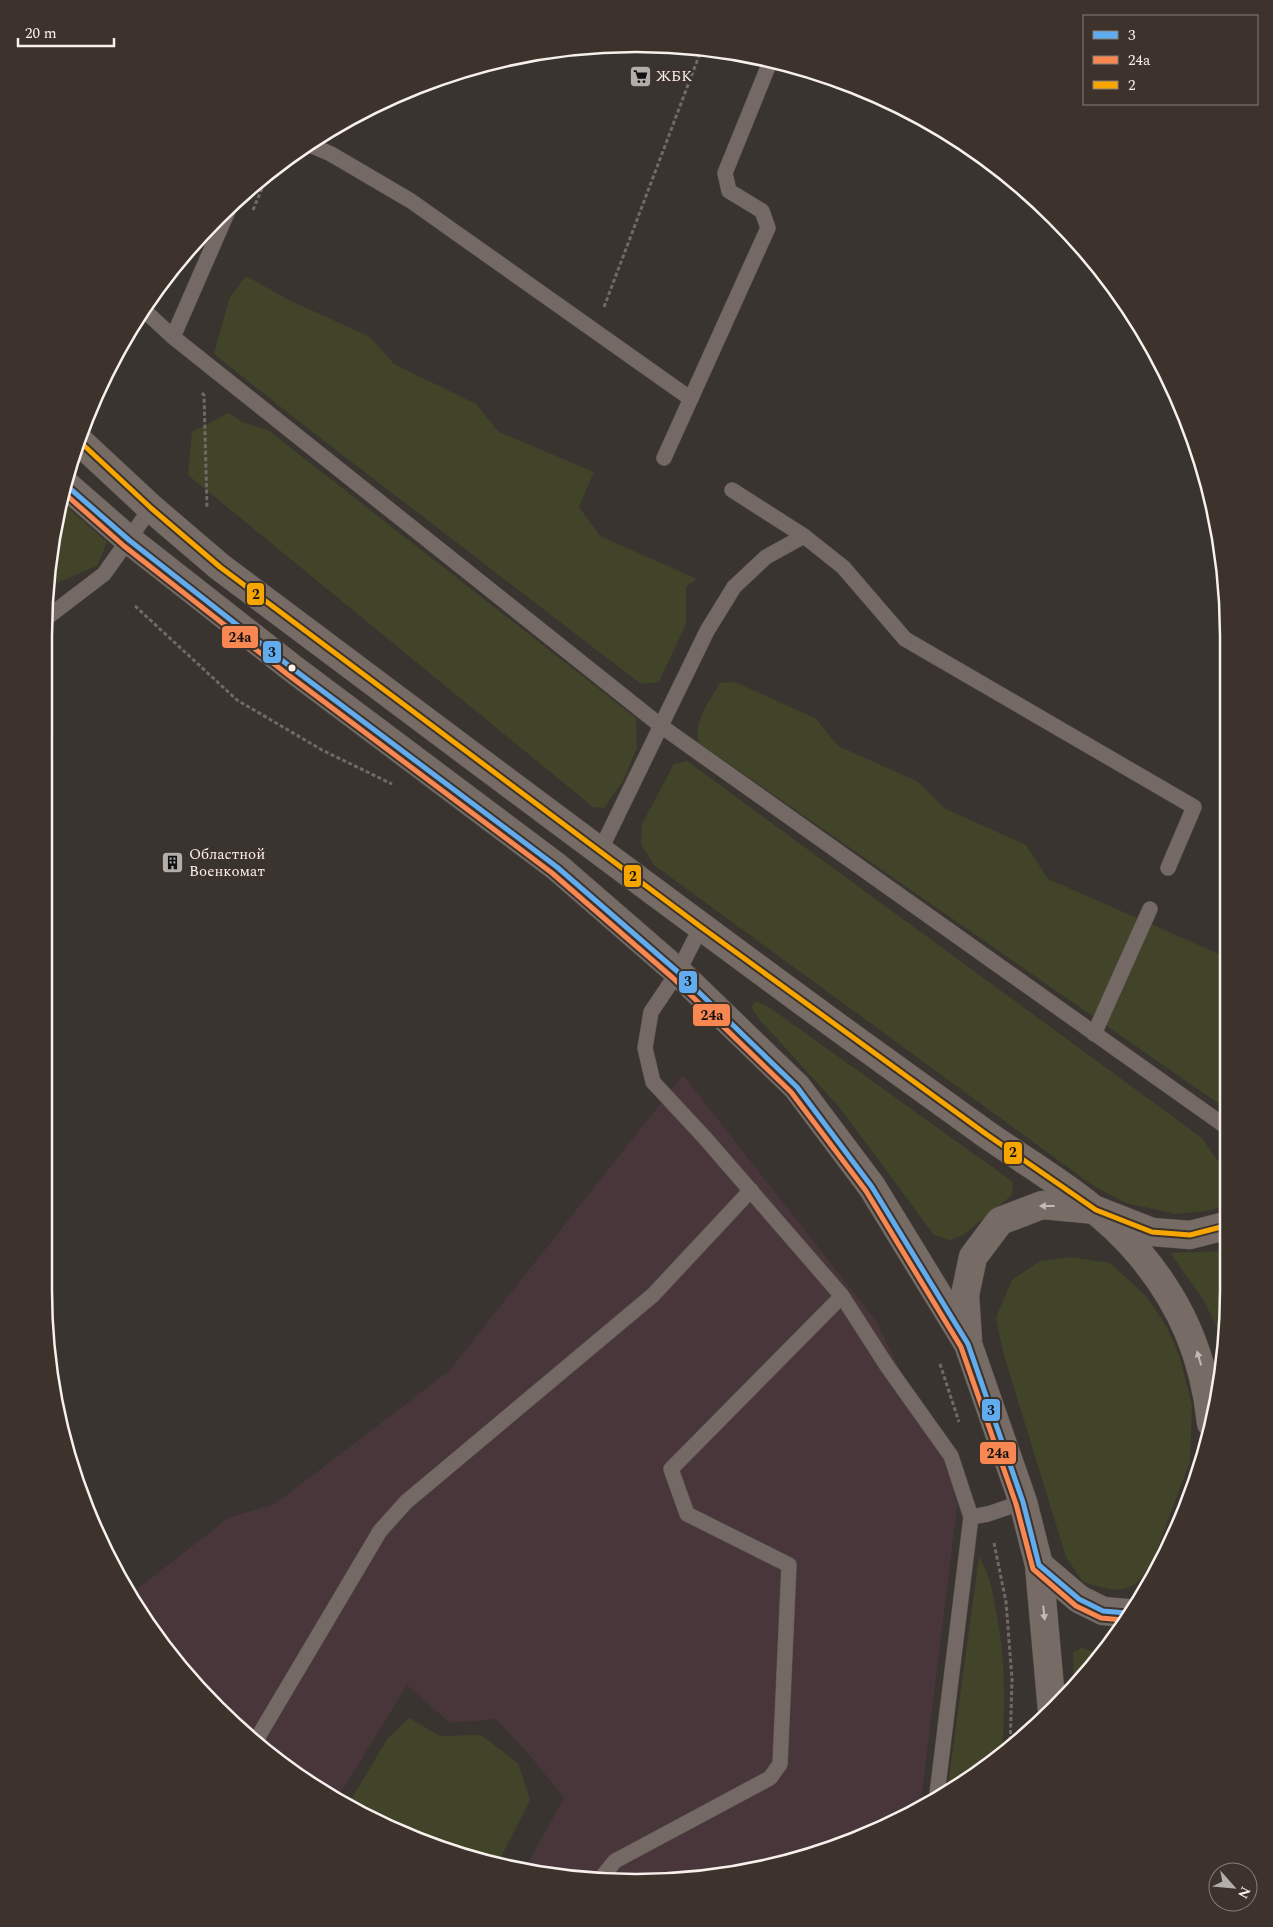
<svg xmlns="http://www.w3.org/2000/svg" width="1273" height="1927" font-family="Spectral,serif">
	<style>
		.industrial { fill: #49363a }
		.green { fill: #414428 }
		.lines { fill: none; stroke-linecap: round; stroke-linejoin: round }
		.lane-casing { stroke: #57524f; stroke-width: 16 }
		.secondary-casing { stroke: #57524f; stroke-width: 29 }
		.path { stroke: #706a66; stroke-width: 3; stroke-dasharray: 4 2.5; stroke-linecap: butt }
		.lane { stroke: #746964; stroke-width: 15 }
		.secondary { stroke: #776b65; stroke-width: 28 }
		.bus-1-casing { stroke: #3d332c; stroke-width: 9 }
		.bus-2-casing { stroke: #3d332c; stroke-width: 9 }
		.bus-3-casing { stroke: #3d332c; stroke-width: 9 }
		.bus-1 { stroke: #60acee; stroke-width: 5 }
		.bus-2 { stroke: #f88751; stroke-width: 5 }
		.bus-3 { stroke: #f7a600; stroke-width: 5 }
		.oneway { fill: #c4bbb6 }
		.bus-dot { fill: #f7f0ec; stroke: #3d332c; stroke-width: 2 }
		.labels { text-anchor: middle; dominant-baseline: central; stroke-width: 4.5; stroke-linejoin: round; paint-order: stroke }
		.poi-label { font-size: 15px; fill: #f7f0ec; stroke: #3d332c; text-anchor: start }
		.rim { fill: none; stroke: #f7f0ec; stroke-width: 2.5 }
		.line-badge { stroke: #3d332c; stroke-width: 2 }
		.pale-badge-label { font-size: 14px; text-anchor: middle; font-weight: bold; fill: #111 }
	</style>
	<rect width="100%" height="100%" fill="#393430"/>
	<path class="industrial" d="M683,1075L876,1321L959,1490L922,1793L918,1811L863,1838L752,1872L597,1882L523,1872L564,1798L531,1757L496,1719L450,1723L407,1685L338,1797L275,1761L191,1682L144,1620L131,1594L228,1518L275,1504L449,1371Z"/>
	<path class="green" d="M246,276L289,300L370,337L394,364L476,404L499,432L594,472L579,507L600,536L697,579L686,587V624L659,682L641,684L310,430L214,354L230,297Z
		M229,413L242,422L268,430L636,718L637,748L623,781L604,808L593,807L188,475L192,432Z
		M62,503L107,542L97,566L49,586V559Z
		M735,682L815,718L838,746L917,781L944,808L1026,845L1048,879L1226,957L1225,1108L699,743C693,722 710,700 720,683Z
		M687,761L1202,1138L1225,1171V1204L1212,1210L1176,1214L1126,1203L1092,1185L654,865L641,844L642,824L674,764Z
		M756,1001L769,1007L1013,1182L1012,1195L963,1235L950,1240L934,1235L840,1108L759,1019L751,1007Z
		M1225,1251L1224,1342L1203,1299L1170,1253Z
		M1070,1257L1110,1263L1146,1296L1167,1327L1180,1358L1192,1405L1190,1461L1150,1568C1128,1598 1114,1591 1083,1582L1066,1557L1003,1352L996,1317L1012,1280L1040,1261Z
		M979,1556C990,1577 992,1589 996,1611C1006,1660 1005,1706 1002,1755L947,1793Z
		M1082,1648L1101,1654L1082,1682L1074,1689L1073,1652Z
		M409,1718L440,1736L481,1735L518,1763L530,1800L499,1861L494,1864L410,1838L349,1803L388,1738Z"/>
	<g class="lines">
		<defs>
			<path id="lane" d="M310,145L331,154L411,201L691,399
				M146,312L173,337L661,726L1225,1126
				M173,337L228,211
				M664,458L768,228L762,211L729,191L725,173L770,62
				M732,490L804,536L843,567L905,639L1194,807L1168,868
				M49,616L104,574L151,508
				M600,851L707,631L734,587L766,557L804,536
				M701,927L678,972L651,1012L645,1048L653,1082L705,1138L842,1296L887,1366L951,1456L971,1517
				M1094,1034L1150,909
				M255,1742L380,1531L406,1502L653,1295L751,1190
				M936,1802L971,1517L988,1514L1023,1502
				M598,1882L615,1861L770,1778L780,1764L789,1565L687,1514L671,1469L842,1296"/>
			<path id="secondary" d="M78,440L151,508L220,567C426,721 631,876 839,1028C888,1063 937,1099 986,1134C1039,1171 1097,1203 1139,1253C1182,1304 1204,1357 1211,1423
				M66,485L129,540L292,668L557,867L678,972L797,1087L872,1187L968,1344L1023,1502L1039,1565L1052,1711
				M968,1340L965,1295L973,1257L1000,1221L1042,1205L1096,1210L1152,1232L1190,1235L1225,1226
				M1039,1565L1079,1599L1103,1611L1127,1613"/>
		</defs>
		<use href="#lane" class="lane-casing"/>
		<use href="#secondary" class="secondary-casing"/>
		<path class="path" d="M253,210L268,174
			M604,307L702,48
			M202,393L204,395L207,507
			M135,606L237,700L322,750L392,784
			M940,1364L959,1422
			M994,1543L1006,1602L1012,1679L1010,1749"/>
		<use href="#lane" class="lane"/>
		<use href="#secondary" class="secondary"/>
		<defs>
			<path id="bus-1" d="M66,485L129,540L292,668L557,867L678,972L797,1087L872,1187L968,1344L1023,1502L1039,1565L1079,1599L1103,1611L1127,1613"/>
			<path id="bus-2" d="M64,493L124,546L287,674L552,873L673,978L791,1092L866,1191L961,1347L1016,1504L1033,1569L1076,1606L1101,1618L1123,1620"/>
			<path id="bus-3" d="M78,440L151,508L220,567L701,927L986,1134L1096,1210L1152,1232L1190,1235L1225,1226"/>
		</defs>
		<use href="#bus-1" class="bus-1-casing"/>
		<use href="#bus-2" class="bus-2-casing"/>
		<use href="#bus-3" class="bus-3-casing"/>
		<use href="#bus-1" class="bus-1"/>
		<use href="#bus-2" class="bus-2"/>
		<use href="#bus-3" class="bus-3"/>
	</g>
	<defs><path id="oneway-solid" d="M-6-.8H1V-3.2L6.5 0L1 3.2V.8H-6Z" transform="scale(1.25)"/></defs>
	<g class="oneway">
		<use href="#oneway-solid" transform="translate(1047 1206) rotate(180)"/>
		<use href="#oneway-solid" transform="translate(1199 1358) rotate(-106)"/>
		<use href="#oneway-solid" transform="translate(1044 1613) rotate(84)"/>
	</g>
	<defs>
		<symbol id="supermarket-square" viewBox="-11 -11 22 22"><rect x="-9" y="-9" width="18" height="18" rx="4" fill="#b4aeaa" stroke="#3d332c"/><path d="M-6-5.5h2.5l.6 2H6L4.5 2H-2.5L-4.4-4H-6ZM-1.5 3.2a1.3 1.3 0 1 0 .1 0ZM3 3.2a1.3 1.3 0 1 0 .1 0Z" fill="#111"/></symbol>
		<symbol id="building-square" viewBox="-11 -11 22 22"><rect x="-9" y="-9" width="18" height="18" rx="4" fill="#b4aeaa" stroke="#3d332c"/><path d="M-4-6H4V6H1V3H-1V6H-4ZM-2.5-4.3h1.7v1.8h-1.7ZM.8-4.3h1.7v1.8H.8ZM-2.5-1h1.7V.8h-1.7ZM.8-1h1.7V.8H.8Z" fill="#111"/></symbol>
	</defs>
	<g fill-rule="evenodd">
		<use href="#supermarket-square" x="628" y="64" width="25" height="25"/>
		<use href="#building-square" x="160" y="850" width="25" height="25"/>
	</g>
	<circle class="bus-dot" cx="292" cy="668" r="4.5"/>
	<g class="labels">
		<g class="poi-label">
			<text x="656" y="76">ЖБК</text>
			<text x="189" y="854">Областной<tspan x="189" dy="17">Военкомат</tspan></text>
		</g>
	</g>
	<path d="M0 0H1273V1927H0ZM636 52H636A584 584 0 0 1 1220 636V1290A584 584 0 0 1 636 1874H636A584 584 0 0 1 52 1290V636A584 584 0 0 1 636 52Z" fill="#3d332c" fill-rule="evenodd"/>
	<path class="rim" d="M636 52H636A584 584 0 0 1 1220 636V1290A584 584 0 0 1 636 1874H636A584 584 0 0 1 52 1290V636A584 584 0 0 1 636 52Z"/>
	<g class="line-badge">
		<rect x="246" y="582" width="19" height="24" rx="5" fill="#f7a600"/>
		<rect x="221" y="625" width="38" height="24" rx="5" fill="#f88751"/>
		<rect x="262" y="640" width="20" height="24" rx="5" fill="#60acee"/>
		<rect x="623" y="864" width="19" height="24" rx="5" fill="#f7a600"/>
		<rect x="678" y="970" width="20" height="24" rx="5" fill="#60acee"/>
		<rect x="692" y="1003" width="39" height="24" rx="5" fill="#f88751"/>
		<rect x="1003" y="1141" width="20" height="24" rx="5" fill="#f7a600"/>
		<rect x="981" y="1398" width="20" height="24" rx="5" fill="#60acee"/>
		<rect x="979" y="1441" width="38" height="24" rx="5" fill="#f88751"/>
	</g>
	<g class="pale-badge-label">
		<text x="256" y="599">2</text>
		<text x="240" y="642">24a</text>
		<text x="272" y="657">3</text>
		<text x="633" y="881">2</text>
		<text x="688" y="986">3</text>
		<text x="712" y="1020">24a</text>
		<text x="1013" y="1157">2</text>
		<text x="991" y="1415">3</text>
		<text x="998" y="1458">24a</text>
	</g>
	<rect x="1083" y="15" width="175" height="90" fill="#3d332c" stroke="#877f79"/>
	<rect x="1093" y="31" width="25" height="8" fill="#60acee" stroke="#877f79"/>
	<text x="1128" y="40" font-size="15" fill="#f7f0ec">3</text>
	<rect x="1093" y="56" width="25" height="8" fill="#f88751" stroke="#877f79"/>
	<text x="1128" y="65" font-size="15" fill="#f7f0ec">24a</text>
	<rect x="1093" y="81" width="25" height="8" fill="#f7a600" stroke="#877f79"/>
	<text x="1128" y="90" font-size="15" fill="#f7f0ec">2</text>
	<g transform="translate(1233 1887) rotate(117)"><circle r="24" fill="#3d332c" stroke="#877f79"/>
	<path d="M0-4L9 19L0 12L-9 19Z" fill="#b4aeaa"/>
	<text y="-8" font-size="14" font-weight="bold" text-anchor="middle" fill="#f7f0ec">N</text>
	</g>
	<path d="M18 38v8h96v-8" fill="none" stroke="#f7f0ec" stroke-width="2.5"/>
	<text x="25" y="38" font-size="15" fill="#f7f0ec" stroke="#3d332c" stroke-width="4" paint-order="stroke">20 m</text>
</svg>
